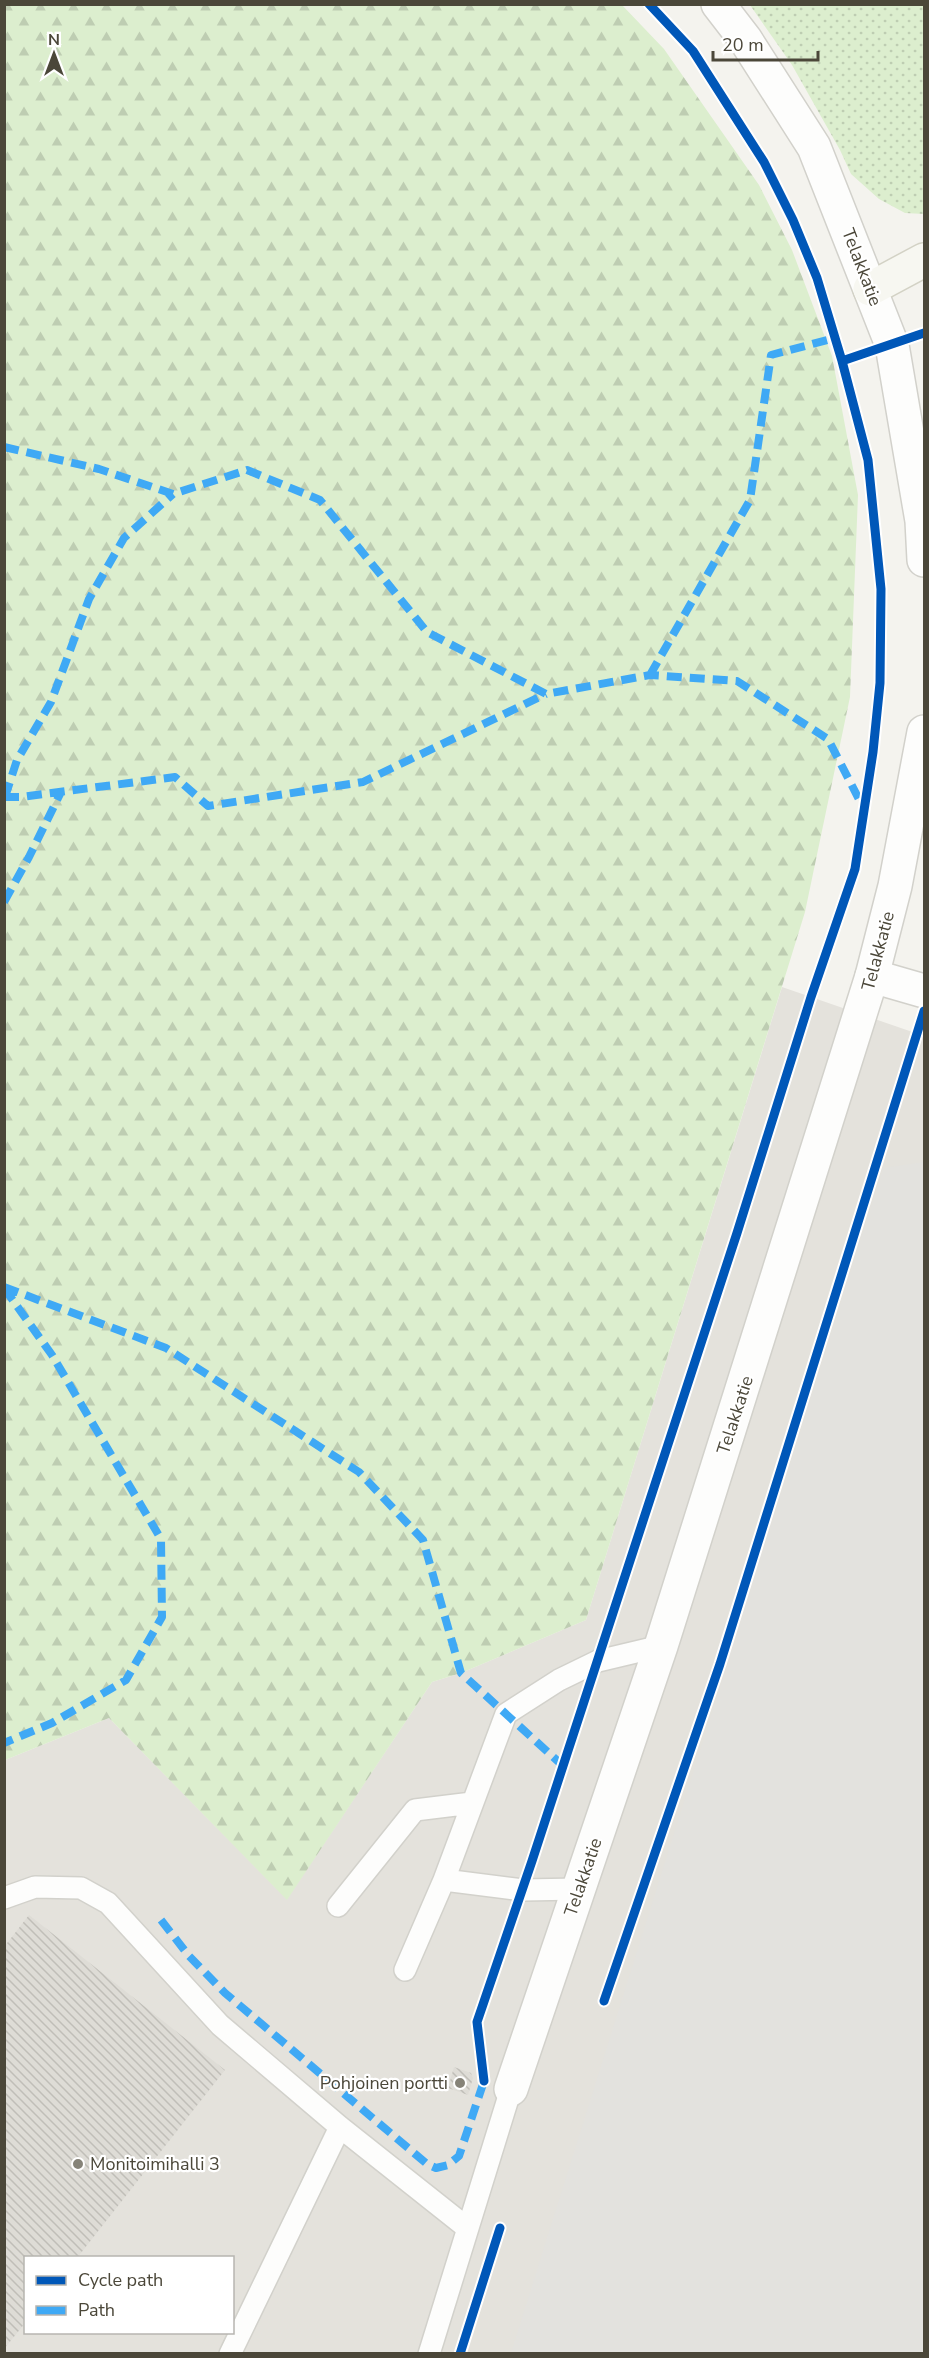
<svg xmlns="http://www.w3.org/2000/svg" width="929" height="2358" font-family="'Nunito Sans',sans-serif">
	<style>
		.industrial { fill: #e4e2dc; fill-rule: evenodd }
		.grass { fill: url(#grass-dots) }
		.forest { fill: url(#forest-firs) }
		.parking { fill: #e3e2de }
		.building { fill: url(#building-back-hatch) }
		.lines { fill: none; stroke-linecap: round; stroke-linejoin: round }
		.service-casing { stroke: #d2d1cb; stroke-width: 24 }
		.minor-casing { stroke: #d2d1cb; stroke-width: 36 }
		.tertiary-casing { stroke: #d2d1cb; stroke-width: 36 }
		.secondary-casing { stroke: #d3d2c5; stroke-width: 36 }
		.service { stroke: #fdfdfc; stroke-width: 21 }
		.minor { stroke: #fdfdfc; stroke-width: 33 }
		.tertiary { stroke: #fdfdfc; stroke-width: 33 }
		.secondary { stroke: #f7f7f1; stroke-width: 33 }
		.quiet { stroke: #3fa9f5; stroke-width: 8; stroke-dasharray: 15 8; stroke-linecap: butt }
		.cycleway-casing { stroke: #fff; stroke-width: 13 }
		.cycleway { stroke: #0057b8; stroke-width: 9 }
		.poi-dot { fill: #868378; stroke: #fff; stroke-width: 2 }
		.labels { text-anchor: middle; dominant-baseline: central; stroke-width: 4.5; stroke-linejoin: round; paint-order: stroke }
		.street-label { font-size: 18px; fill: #4b4739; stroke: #fff }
		.poi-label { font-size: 18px; fill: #4b4739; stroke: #fff; text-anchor: end }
	</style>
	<defs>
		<pattern id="grass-dots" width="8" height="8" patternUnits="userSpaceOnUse" patternTransform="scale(1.5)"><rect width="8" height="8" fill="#dceece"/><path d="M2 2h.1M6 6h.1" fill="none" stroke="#becdb2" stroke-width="1.8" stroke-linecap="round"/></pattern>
		<pattern id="forest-firs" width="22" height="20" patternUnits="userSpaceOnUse" patternTransform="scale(1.5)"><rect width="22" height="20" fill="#dceece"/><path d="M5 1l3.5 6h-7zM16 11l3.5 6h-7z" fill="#becdb2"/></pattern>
		<pattern id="building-back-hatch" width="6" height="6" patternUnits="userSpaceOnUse" patternTransform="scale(1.5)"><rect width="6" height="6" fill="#dedcd6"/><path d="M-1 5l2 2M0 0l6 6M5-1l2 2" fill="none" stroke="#c0beb8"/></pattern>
	</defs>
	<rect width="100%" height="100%" fill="#f4f3ee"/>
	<path class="industrial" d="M782,987L924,1036V2353L5,2354V1760L109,1718L287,1899L432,1682L461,1673L586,1620ZM26,2258H232V2332H26Z"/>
	<path class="grass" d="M750,5H924V214L905,213L879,199L851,174L840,150L792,65Z"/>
	<path class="forest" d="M5,4L622,5L664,49L759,185L792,250L832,356L858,495L850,697L805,912L586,1620L461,1673L432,1682L287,1900L109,1718L5,1760Z"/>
	<path class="parking" d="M924,1162V2353H511L883,1168Z"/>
	<path class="building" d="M29,1915L225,2070L77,2258H26V2322L4,2349V1947Z
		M454,2067L471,2073L473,2078L468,2095L448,2088Z"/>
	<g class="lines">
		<defs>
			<path id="service" d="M579,1889L523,1890L444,1880L506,1714L559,1680L598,1661L661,1646
				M4,1898L35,1887L81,1888L108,1903L220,2025L340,2127L466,2227
				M338,1906L415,1810L472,1803
				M405,1970L444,1880
				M230,2354L340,2127
				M429,2354L511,2089"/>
			<path id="minor" d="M511,2089L661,1646L872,976"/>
			<path id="tertiary" d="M718,4L745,39L814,147L892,345L922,521L924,560
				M924,732L895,886L872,976L924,991"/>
			<path id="secondary" d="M870,289L924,260"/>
		</defs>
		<use href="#service" class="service-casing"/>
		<use href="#minor" class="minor-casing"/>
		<use href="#tertiary" class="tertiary-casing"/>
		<use href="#secondary" class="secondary-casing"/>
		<use href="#service" class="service"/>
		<use href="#minor" class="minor"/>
		<use href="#tertiary" class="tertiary"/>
		<use href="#secondary" class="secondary"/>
		<path class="quiet" d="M4,447L99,469L173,494L247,470L320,500L427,632L546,694L650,675L737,681L828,739L864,809
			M650,675L750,500L771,355L835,338
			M4,797H21L175,777L208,806L363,782L546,694
			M5,797L17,760L51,702L89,599L124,538L173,494
			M4,902L29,857L61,792
			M4,1287L166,1348L359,1472L423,1540L461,1673L562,1765
			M4,1288L52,1355L161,1539L162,1617L126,1680L52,1723L4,1743
			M161,1920L189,1956L225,1993L427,2164L436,2168L448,2165L459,2156L484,2081"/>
		<defs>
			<path id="cycleway" d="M649,4L693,51L764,162L793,220L817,278L842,361L924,333
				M604,2001L720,1664L924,1011
				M484,2081L477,2022L532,1861L737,1233L811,997L855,869L873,752L880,683L881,589L868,460L842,361
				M460,2354L500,2228"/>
		</defs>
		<use href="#cycleway" class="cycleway-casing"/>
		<use href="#cycleway" class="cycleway"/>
	</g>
	<g class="poi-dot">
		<circle cx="460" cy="2083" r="6"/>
		<circle cx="78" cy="2164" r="6"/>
	</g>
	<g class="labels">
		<g class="street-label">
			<text transform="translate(862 267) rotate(69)">Telakkatie</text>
			<text transform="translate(878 951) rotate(-75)">Telakkatie</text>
			<text transform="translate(735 1415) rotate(-72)">Telakkatie</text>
			<text transform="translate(583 1877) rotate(-71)">Telakkatie</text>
		</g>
		<g class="poi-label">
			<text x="448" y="2083">Pohjoinen portti</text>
			<text x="90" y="2164" text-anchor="start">Monitoimihalli 3</text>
		</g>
	</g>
	<rect width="929" height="2358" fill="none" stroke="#4b4739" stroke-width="12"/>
	<rect x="24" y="2256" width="210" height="78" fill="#ffffff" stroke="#b7b5b0" stroke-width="1.5"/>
	<rect x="36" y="2276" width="30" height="9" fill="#0057b8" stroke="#b7b5b0" stroke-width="1.5"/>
	<text x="78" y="2286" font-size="18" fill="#4b4739">Cycle path</text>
	<rect x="36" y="2306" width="30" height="9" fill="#3fa9f5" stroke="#b7b5b0" stroke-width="1.5"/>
	<text x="78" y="2316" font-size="18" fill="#4b4739">Path</text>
	<g transform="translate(54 54)" stroke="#ffffff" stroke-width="4.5" paint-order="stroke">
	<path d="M0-4.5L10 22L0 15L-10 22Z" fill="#4b4739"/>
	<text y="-9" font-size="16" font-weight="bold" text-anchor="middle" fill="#4b4739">N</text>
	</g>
	<path d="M713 51v9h105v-9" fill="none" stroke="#4b4739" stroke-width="3"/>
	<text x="722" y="51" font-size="18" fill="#4b4739" stroke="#ffffff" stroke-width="4.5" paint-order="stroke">20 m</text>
</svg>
